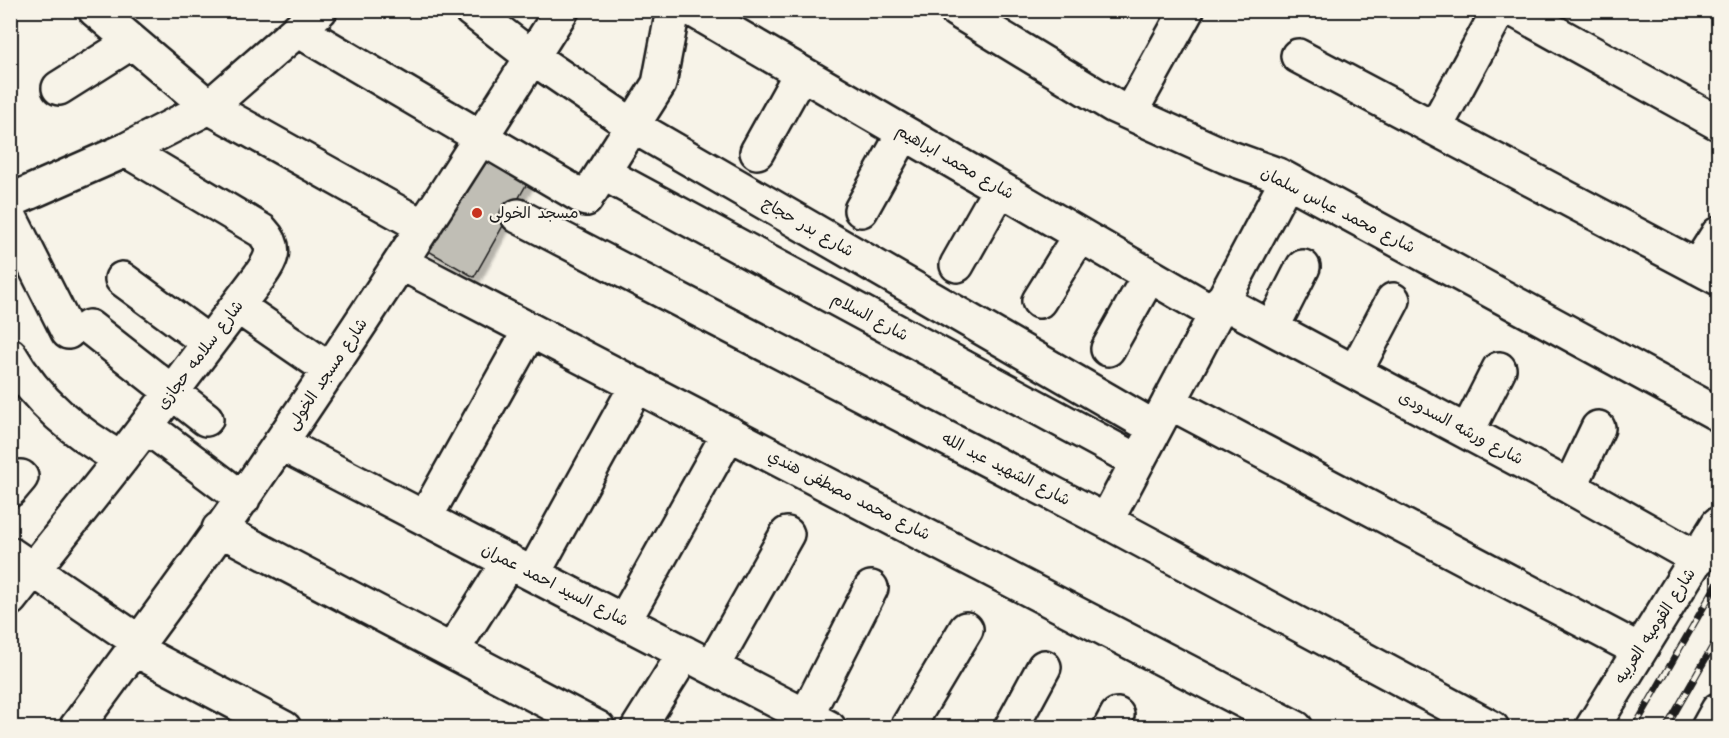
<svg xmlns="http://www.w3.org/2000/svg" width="1729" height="738" font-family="'Architects Daughter','Playpen Sans Arabic',sans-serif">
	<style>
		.building { fill: #c0beb5; stroke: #1c1c1c; stroke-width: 1.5; filter: url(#shadow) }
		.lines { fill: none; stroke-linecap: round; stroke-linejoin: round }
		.minor-casing { stroke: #1c1c1c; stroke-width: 38 }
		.minor { stroke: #f7f3e8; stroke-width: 33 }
		.rail-casing { stroke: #1c1c1c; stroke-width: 7 }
		.rail { stroke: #f7f3e8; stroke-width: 4.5; stroke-dasharray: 14; stroke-linecap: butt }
		.poi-dot { fill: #c8321e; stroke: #f7f3e8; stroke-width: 2 }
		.labels { text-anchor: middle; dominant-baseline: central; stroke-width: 4.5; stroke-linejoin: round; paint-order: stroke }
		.street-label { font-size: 16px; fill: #1c1c1c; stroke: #f7f3e8 }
		.poi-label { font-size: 16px; fill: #1c1c1c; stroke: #f7f3e8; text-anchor: start }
	</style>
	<defs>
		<filter id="shadow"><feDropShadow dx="5.5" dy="5.5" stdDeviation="1.5" flood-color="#0004"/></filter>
	</defs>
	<rect width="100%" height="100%" fill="#f7f3e8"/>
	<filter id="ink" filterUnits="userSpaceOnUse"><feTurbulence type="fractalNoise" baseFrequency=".0167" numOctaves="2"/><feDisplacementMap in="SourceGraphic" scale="12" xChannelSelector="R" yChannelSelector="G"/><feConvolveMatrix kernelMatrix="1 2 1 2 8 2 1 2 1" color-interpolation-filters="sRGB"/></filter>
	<g filter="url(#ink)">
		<path class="building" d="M481,150L530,178L474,277L425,249Z"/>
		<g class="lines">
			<defs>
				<path id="minor" d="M95,10L209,107L424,227
					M471,10L532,57L633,126L1155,428
					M693,10L1216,314
					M956,10L1114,106L1225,156L1278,175L1718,414
					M1514,10L1718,123
					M298,30L586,199
					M1298,56L1718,278
					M59,88L132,42
					M1130,113L1187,10
					M1435,128L1499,10
					M757,152L801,73
					M603,173L1137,461
					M591,191L659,84L673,10
					M10,201L126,150L209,107L320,10
					M861,210L904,133
					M518,216L1106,521L1492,728
					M10,217L68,332
					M401,263L1296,728
					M957,265L1000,189
					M1697,267L1718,234
					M122,279L209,343
					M1039,301L1080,235
					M1221,301L1570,487L1698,559
					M237,306L330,370
					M89,327L206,419
					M1272,328L1303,267
					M1108,349L1149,276
					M10,355C37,402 76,433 121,459
					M1355,372L1393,300
					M1169,402L1639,650
					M146,426L243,499
					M1467,432L1499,369
					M280,443L829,728
					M1570,487L1598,428
					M10,490L21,477
					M425,518L530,330
					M1106,521L1287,180
					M219,529L598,728
					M10,554L139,642
					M533,574L637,385
					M10,599L121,459L259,277C272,259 278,248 262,231L126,150
					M624,621L729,433
					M134,649L284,728
					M452,651L509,561
					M712,667L787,534
					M806,716L871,588
					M76,728C132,651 190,575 244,496C354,337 458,174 562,10
					M638,728L685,653
					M907,728L966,629
					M1011,728L1044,667
					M1110,728L1117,715
					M1592,728L1718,524
					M1708,728L1718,710"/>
			</defs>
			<use href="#minor" class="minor-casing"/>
			<use href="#minor" class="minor"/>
			<defs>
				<path id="rail" d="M1634,728L1718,582
					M1666,728L1718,637"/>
			</defs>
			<use href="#rail" class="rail-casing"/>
			<use href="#rail" class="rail"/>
		</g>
	</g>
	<circle class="poi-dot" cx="477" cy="213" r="6"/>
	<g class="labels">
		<g class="street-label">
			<text transform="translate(955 162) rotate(30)">شارع محمد ابراهيم</text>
			<text transform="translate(1338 210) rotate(27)">شارع محمد عباس سلمان</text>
			<text transform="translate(808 227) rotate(30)">شارع بدر حجاج</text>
			<text transform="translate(870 317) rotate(28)">شارع السلام</text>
			<text transform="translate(200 355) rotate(-53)">شارع سلامه حجازى</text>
			<text transform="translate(327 374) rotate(-56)">شارع مسجد الخولى</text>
			<text transform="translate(1461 428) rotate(28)">شارع ورشه السدودى</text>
			<text transform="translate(1006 469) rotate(27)">شارع الشهيد عبد الله</text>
			<text transform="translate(849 495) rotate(27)">شارع محمد مصطفى هندي</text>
			<text transform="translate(555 585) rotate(27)">شارع السيد احمد عمران</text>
			<text transform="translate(1655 626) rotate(-57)">شارع القوميه العربيه</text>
		</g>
		<g class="poi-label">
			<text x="489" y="213">مسجد الخولى</text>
		</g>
	</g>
	<rect width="1729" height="738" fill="none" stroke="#f7f3e8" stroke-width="36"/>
	<rect x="18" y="18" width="1693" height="702" fill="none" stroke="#1c1c1c" stroke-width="2" filter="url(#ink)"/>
</svg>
